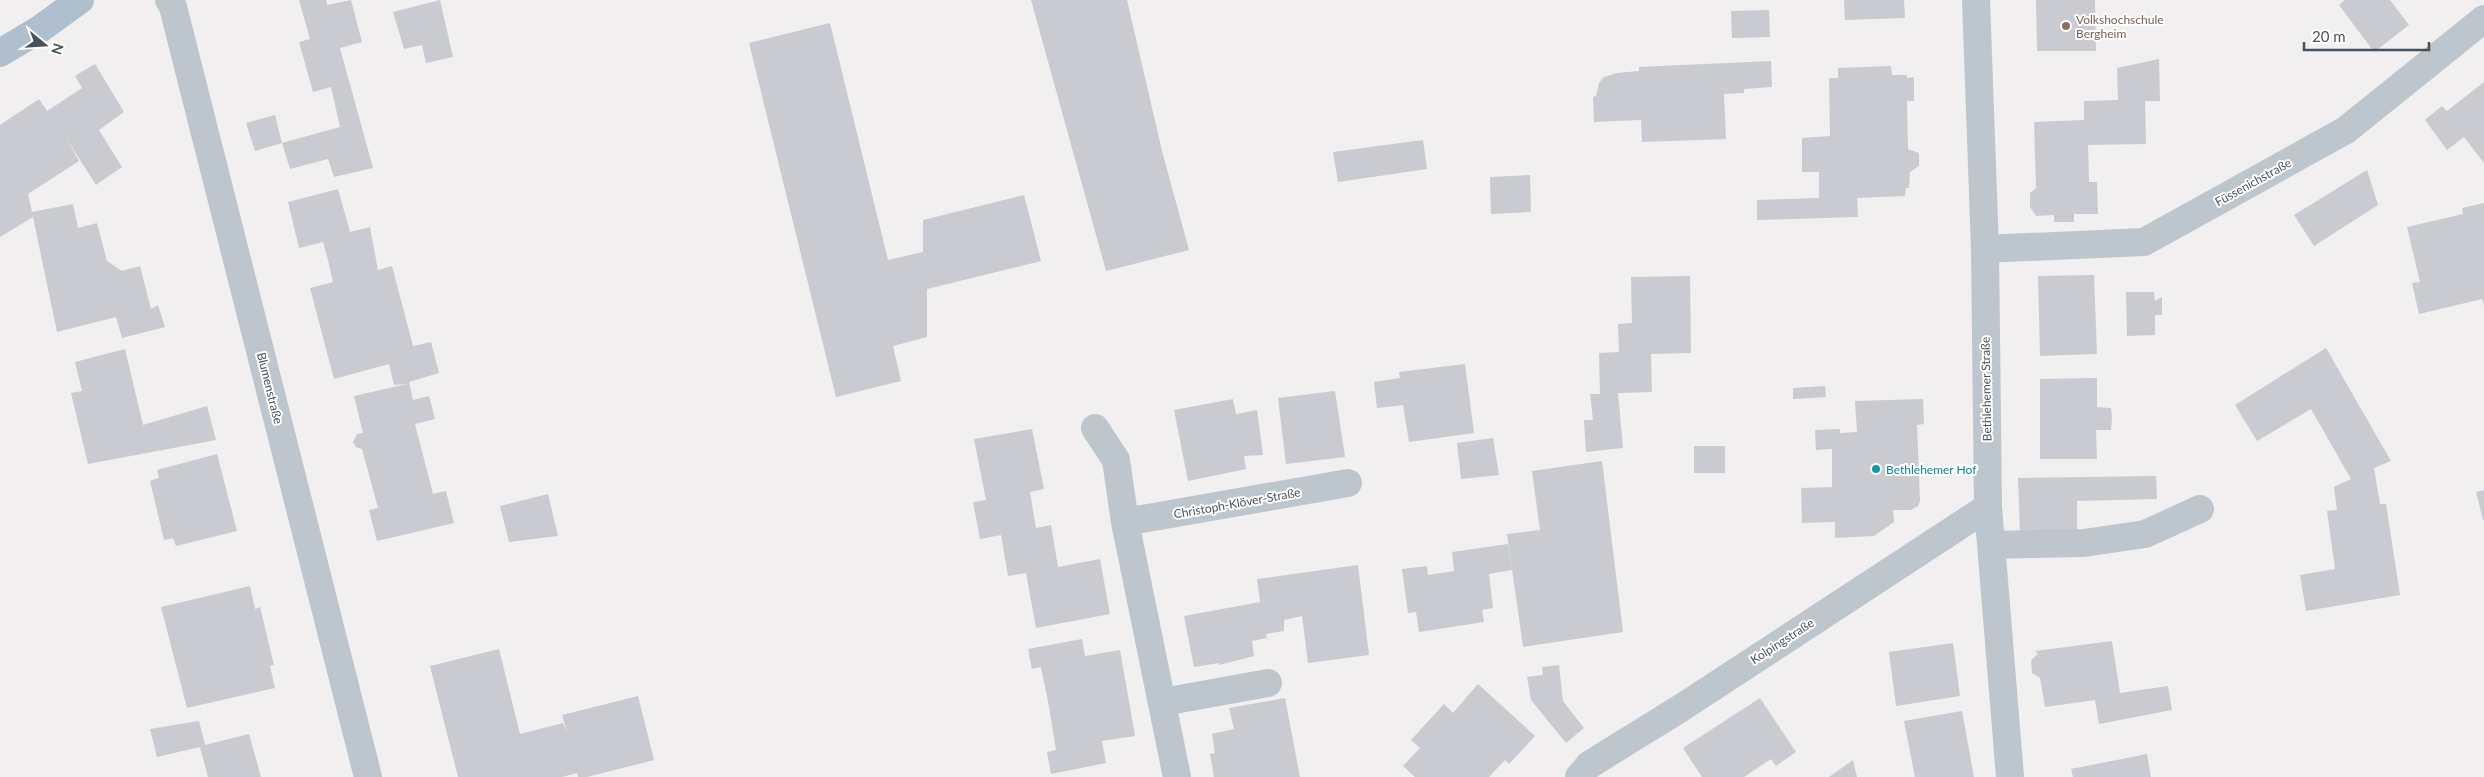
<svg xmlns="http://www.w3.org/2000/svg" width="2484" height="777" font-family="Lato,sans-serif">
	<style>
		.building { fill: #c9cbd1 }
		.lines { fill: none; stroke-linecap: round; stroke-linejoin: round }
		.minor { stroke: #bdc6cd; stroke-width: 28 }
		.major { stroke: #afbfcd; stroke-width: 28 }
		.education-dot { fill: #8d6e63; stroke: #fff; stroke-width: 2 }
		.culture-dot { fill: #0f9aa8; stroke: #fff; stroke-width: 2 }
		.labels { text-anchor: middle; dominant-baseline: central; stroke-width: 4; stroke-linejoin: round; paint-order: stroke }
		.education-label { font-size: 12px; fill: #785e54; stroke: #fff; text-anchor: start }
		.street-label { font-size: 12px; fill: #47525c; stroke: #fff }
		.culture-label { font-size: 12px; fill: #0d838f; stroke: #fff; text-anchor: start }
	</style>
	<rect width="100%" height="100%" fill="#f1efef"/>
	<path class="building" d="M299,0H326L327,5L351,0L362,42L340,48L373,168L334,177L328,159L290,169L282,143L340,127L331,87L313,92L299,42L310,39Z
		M440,0L453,57L426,63L422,45L404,49L393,12Z
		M1031,0H1127L1162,151L1189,250L1106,271Z
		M1844,0H1904L1905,18L1845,20Z
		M2036,0H2095L2096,51H2037Z
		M2345,0H2390L2409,25L2374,52L2339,5Z
		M1769,10L1770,37L1732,38L1731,11Z
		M830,23L888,260L923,252V220L1024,195L1041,261L927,289V337L893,346L901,381L836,397L749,43Z
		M2159,59L2160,101H2145L2146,144L2088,145L2089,182H2097L2098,214H2074V222H2054V215L2036,216L2030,207V193L2036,188L2034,122L2084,120V101L2118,100L2117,68Z
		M1771,61L1772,87L1744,89V93L1724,94L1726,139L1642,142L1641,120L1594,122L1593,97L1596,96L1599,83L1604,77L1617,73L1639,71V67Z
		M95,64L124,112L99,130L122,167L96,185L66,138L79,161L28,194L32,212L73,204L78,228L97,223L107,261L122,271L140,266L151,309L158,305L165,327L122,338L116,317L57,332L33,217L0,237V125L39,99L47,111L82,88L75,76Z
		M1891,66L1892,75H1907V78L1914,77V101H1907L1908,149L1919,153V166L1910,172L1909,188H1906L1905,196L1857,198L1858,217L1757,220V200L1819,198V172H1802V138L1830,136L1829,78H1838V68Z
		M2484,82V163L2464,137L2447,150L2425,120L2442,106L2447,111Z
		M275,115L282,143L255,151L246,123Z
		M1423,140L1427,169L1338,182L1333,152Z
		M2367,170L2378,205L2314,246L2294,215Z
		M1530,175L1531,212L1491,214L1490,177Z
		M338,189L350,232L370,227L378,270L392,266L413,346L431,342L439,373L409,382L413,400L429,396L435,419L415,424L433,494L446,491L454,523L377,541L369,510L378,508L362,449L356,447L353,442L357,434L363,433L354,396L407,384L394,385L389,364L334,379L310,288L333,282L328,260L323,242L299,248L288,202Z
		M2484,203V305L2482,299L2419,314L2412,283L2420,282L2407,227L2463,214L2462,208Z
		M2094,275L2097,354L2040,356L2038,276Z
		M1690,276L1691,353L1651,354L1652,392L1618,393L1623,448L1586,452L1584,420H1593L1590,394H1600L1599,353L1619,352L1618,324L1632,323L1631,277Z
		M2126,292H2154L2155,301L2162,297V315H2155V335L2127,336Z
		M2326,348L2391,461L2374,468L2380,504H2386L2400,595L2306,611L2300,575L2335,569L2327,511L2337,510L2334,487L2351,479L2311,409L2257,441L2235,405Z
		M125,349L143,425L207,406L216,440L88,464L71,393L82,391L75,362Z
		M1465,364L1474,433L1409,442L1403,405L1377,408L1374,382L1400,378L1399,372Z
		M2097,378V407L2111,408L2112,418L2111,430H2096L2097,459H2040V379Z
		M1825,386L1826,397L1793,399V388Z
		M1335,391L1345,457L1286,464L1278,398Z
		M1233,399L1236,414L1257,410L1263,455L1244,456L1246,469L1188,481L1174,410Z
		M1923,399L1924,424L1917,425L1920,501L1918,506L1911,510H1893L1894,522L1874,536L1835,538V522L1802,523L1801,488L1832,487V449L1816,450L1815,430L1840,429V433L1857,432L1855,401Z
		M1032,429L1044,489L1030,492L1036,528L1051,525L1058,567L1100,559L1110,614L1036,628L1026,573L1008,576L1001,535L980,539L973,502L986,500L974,439Z
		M1493,438L1499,475L1461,479L1457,443Z
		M1694,446H1725V473H1694Z
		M217,454L237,531L176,546L173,538L164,540L150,481L159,478L157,470Z
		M1602,461L1623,632L1523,647L1507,534L1540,530L1532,471Z
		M2156,476L2157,499L2077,501V532H2020L2018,478Z
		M2484,490V520H2483L2476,492Z
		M548,494L558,536L509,542L500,506Z
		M1508,544L1512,570L1489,574L1493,608L1482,610L1484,622L1419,632L1416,612L1408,613L1402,569L1427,566L1428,575L1454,571L1452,552Z
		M1358,565L1369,655L1308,663L1302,616L1284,620V631L1266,634L1267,638L1252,641L1254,656L1219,665V663L1194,667L1184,616L1260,602L1257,579Z
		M250,586L255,609L260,607L274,665L270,666L275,688L187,708L161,607Z
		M1082,639L1085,656L1120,650L1135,736L1102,741L1106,763L1051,774L1047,752L1056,750L1049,707L1041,667L1032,669L1028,649Z
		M2112,641L2120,693L2168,686L2172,710L2099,724L2095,700L2045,707L2040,678L2032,673L2031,660L2038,654L2035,651Z
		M1953,643L1960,696L1896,706L1889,652Z
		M499,649L520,734L563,723L567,732L562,715L638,696L654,760L587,777H578L577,773L562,777H458L430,666Z
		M1559,665L1563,701L1584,728L1566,743L1531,700L1527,677L1543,675L1542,667Z
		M1478,684L1535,736L1509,764L1505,760L1489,777H1415L1403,766L1420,748L1411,740L1444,704L1453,713Z
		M1285,698L1300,777H1214L1210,754L1215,753L1212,734L1234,729L1229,708Z
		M1760,698L1796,752L1776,766L1771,759L1744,777H1702L1683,748Z
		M1962,711L1974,777H1915L1904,721Z
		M199,721L205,745L249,734L261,777H208L200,747L157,757L150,729Z
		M2147,754L2151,777H2073L2071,769Z
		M1853,760L1857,777H1829Z"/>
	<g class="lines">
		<path class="minor" d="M169,0L173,7L368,777
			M1976,0L1985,249L1988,507L2010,777
			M1985,249L2144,242L2346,130L2484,19
			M1095,428L1116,460L1125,522L1177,777
			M1125,522L1348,483
			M1991,545L2084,543L2145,534L2200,509
			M1163,702L1268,683
			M1579,777L1589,765L1681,708L1988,507"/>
		<path class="major" d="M0,53L40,29L80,0"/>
	</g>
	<circle class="education-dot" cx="2066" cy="26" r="5"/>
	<circle class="culture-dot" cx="1876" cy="469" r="5"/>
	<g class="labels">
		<g class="education-label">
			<text x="2076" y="19">Volkshochschule<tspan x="2076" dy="14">Bergheim</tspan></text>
		</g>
		<g class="street-label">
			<text transform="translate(2253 182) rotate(-29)">Füssenichstraße</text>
			<text transform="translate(270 388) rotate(76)">Blumenstraße</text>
			<text transform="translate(1986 389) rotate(-91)">Bethlehemer Straße</text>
			<text transform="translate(1237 503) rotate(-10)">Christoph-Klöver-Straße</text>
			<text transform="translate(1782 641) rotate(-33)">Kolpingstraße</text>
		</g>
		<g class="culture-label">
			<text x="1886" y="469">Bethlehemer Hof</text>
		</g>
	</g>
	<g transform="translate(45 45) rotate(108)" stroke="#ffffff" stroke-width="4" paint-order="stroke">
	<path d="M0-4L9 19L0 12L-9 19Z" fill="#47525c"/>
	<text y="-8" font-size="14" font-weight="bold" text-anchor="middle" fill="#47525c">N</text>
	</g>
	<path d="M2304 42v8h125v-8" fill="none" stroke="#47525c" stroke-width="2.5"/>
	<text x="2312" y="42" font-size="15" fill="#47525c" stroke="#ffffff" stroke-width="4" paint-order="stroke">20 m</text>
</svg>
